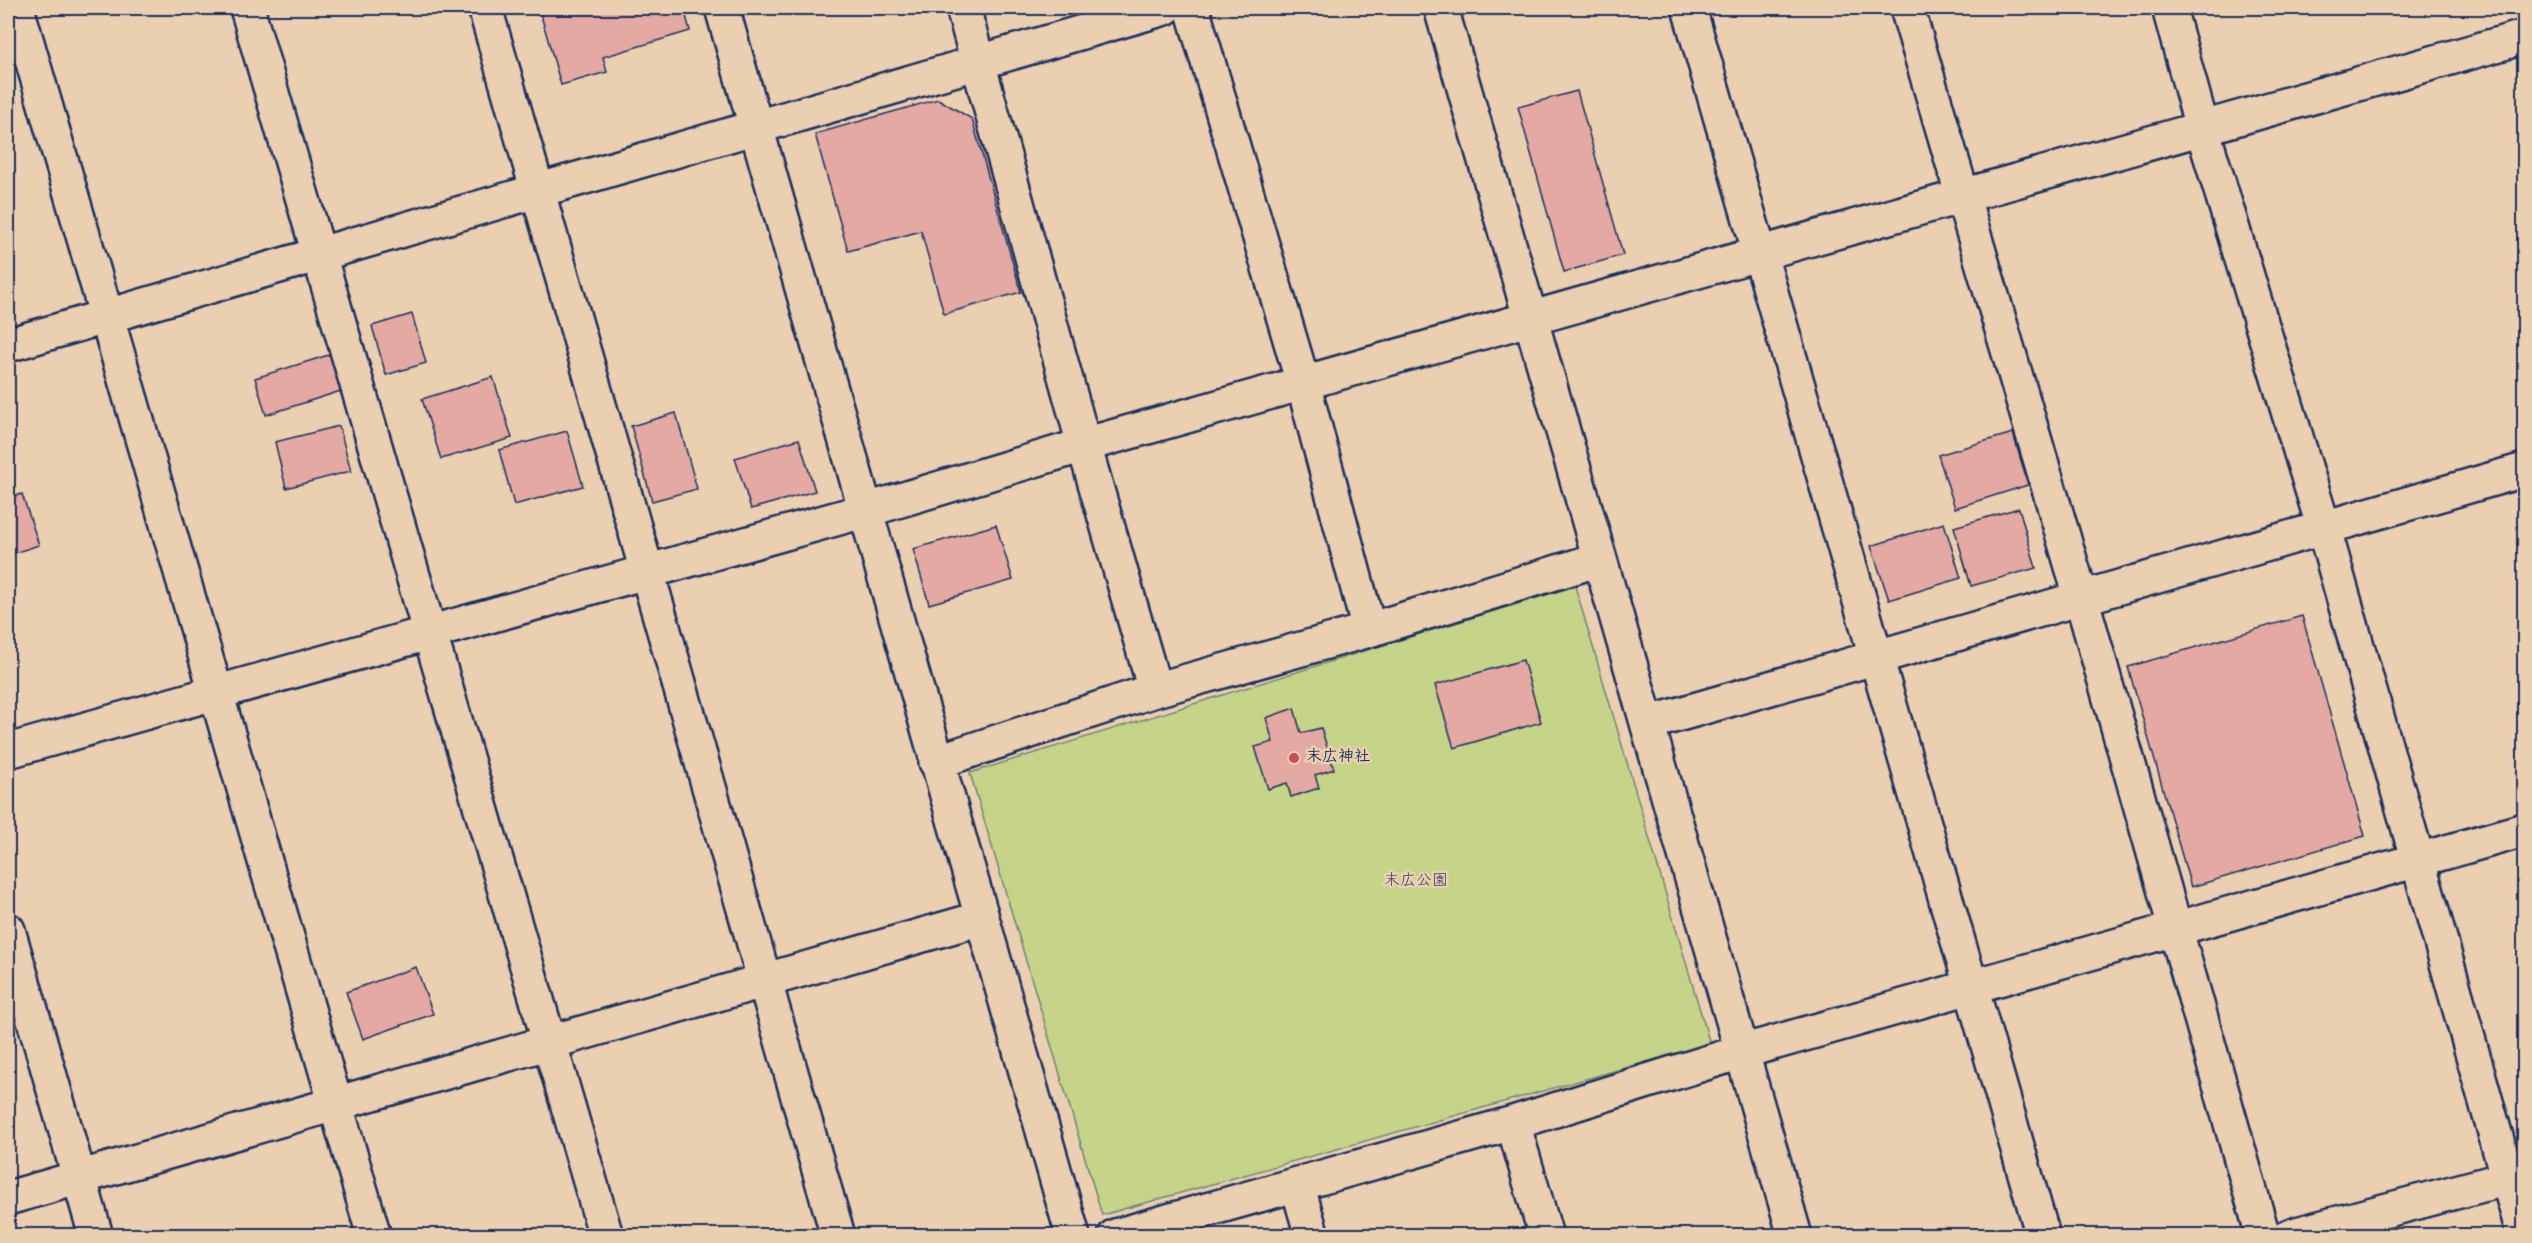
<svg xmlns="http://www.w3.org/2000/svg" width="2532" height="1243" font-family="'Gochi Hand','Klee One',sans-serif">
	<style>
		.green { fill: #c5d489; stroke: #708274; stroke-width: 1.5 }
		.building { fill: #e3a9a2; stroke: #1b2f5e; stroke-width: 1.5 }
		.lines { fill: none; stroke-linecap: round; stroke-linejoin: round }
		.minor-casing { stroke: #1b2f5e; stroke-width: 38 }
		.minor { stroke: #eacfb1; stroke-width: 33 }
		.poi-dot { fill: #d1495b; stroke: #eacfb1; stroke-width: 2 }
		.labels { text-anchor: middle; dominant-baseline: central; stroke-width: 5; stroke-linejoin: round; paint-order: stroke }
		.poi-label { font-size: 16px; font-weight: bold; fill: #1b2f5e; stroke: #eacfb1; text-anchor: start }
		.park-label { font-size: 16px; fill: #2c4062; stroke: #eacfb1 }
	</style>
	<rect width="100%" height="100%" fill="#eacfb1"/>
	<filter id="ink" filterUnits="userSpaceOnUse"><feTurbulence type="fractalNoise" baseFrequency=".0167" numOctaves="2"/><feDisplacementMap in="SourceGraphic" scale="12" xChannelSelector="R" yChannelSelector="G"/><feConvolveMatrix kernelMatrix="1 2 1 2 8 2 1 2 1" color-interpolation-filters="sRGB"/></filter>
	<g filter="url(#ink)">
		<path class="green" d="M1575,586L1710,1044L1102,1215L970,773Z"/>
		<path class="building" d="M555,8H684L690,31L603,57L607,72L561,85L540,12Z
			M8,67L17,105L8,108Z
			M1577,91L1623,255L1564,272L1518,107Z
			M938,99L972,119L1021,292L944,314L921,231L848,251L815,134Z
			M412,314L426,363L386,375L372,326Z
			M335,353L347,389L266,415L255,378Z
			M493,377L512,438L441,459L422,399Z
			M676,413L697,489L652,501L631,426Z
			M339,426L351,471L286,488L275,442Z
			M567,431L583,486L514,505L499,450Z
			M2013,433L2028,485L1955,508L1938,455Z
			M799,439L815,491L751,509L735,458Z
			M22,494L39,545L8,555V498Z
			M2019,508L2036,568L1971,586L1954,527Z
			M1944,523L1961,578L1889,600L1871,546Z
			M996,525L1013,580L929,604L913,549Z
			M2302,616L2365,836L2191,887L2128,667Z
			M1523,660L1541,722L1454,748L1435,685Z
			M1294,708L1301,733L1321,728L1334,769L1315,775L1319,788L1291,797L1287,783L1268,789L1255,747L1273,742L1266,718Z
			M416,967L433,1014L363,1039L346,992Z"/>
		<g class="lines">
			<defs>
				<path id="minor" d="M17,8L374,1236
					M247,8L606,1236
					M485,8L838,1236
					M722,8L1073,1236
					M963,8L1084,445L1155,690
					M1192,8L1303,383L1369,630
					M1441,8L1795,1236
					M1689,8L2043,1236
					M1907,8L2081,597L2263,1236
					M2169,8L2202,128L2324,529L2524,1236
					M8,345L1165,8
					M1649,723L2524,470
					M8,751L867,510L1084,445L2524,37
					M936,762L1155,690L1369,630L1600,559
					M8,930L96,1236
					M1513,1123L1546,1236
					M1297,1184L1312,1236
					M8,1198L982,918
					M1115,1236L1513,1123L1741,1052L2524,830
					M2289,1236L2524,1174"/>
			</defs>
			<use href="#minor" class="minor-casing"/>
			<use href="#minor" class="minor"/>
		</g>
	</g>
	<circle class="poi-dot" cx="1294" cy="758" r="6"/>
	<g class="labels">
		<g class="poi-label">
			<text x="1306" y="758">末広神社</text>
		</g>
		<g class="park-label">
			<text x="1416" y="882">末広公園</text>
		</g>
	</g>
	<rect width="2532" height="1243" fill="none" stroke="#eacfb1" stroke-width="30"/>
	<rect x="15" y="15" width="2502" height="1213" fill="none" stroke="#1b2f5e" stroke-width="2" filter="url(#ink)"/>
</svg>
